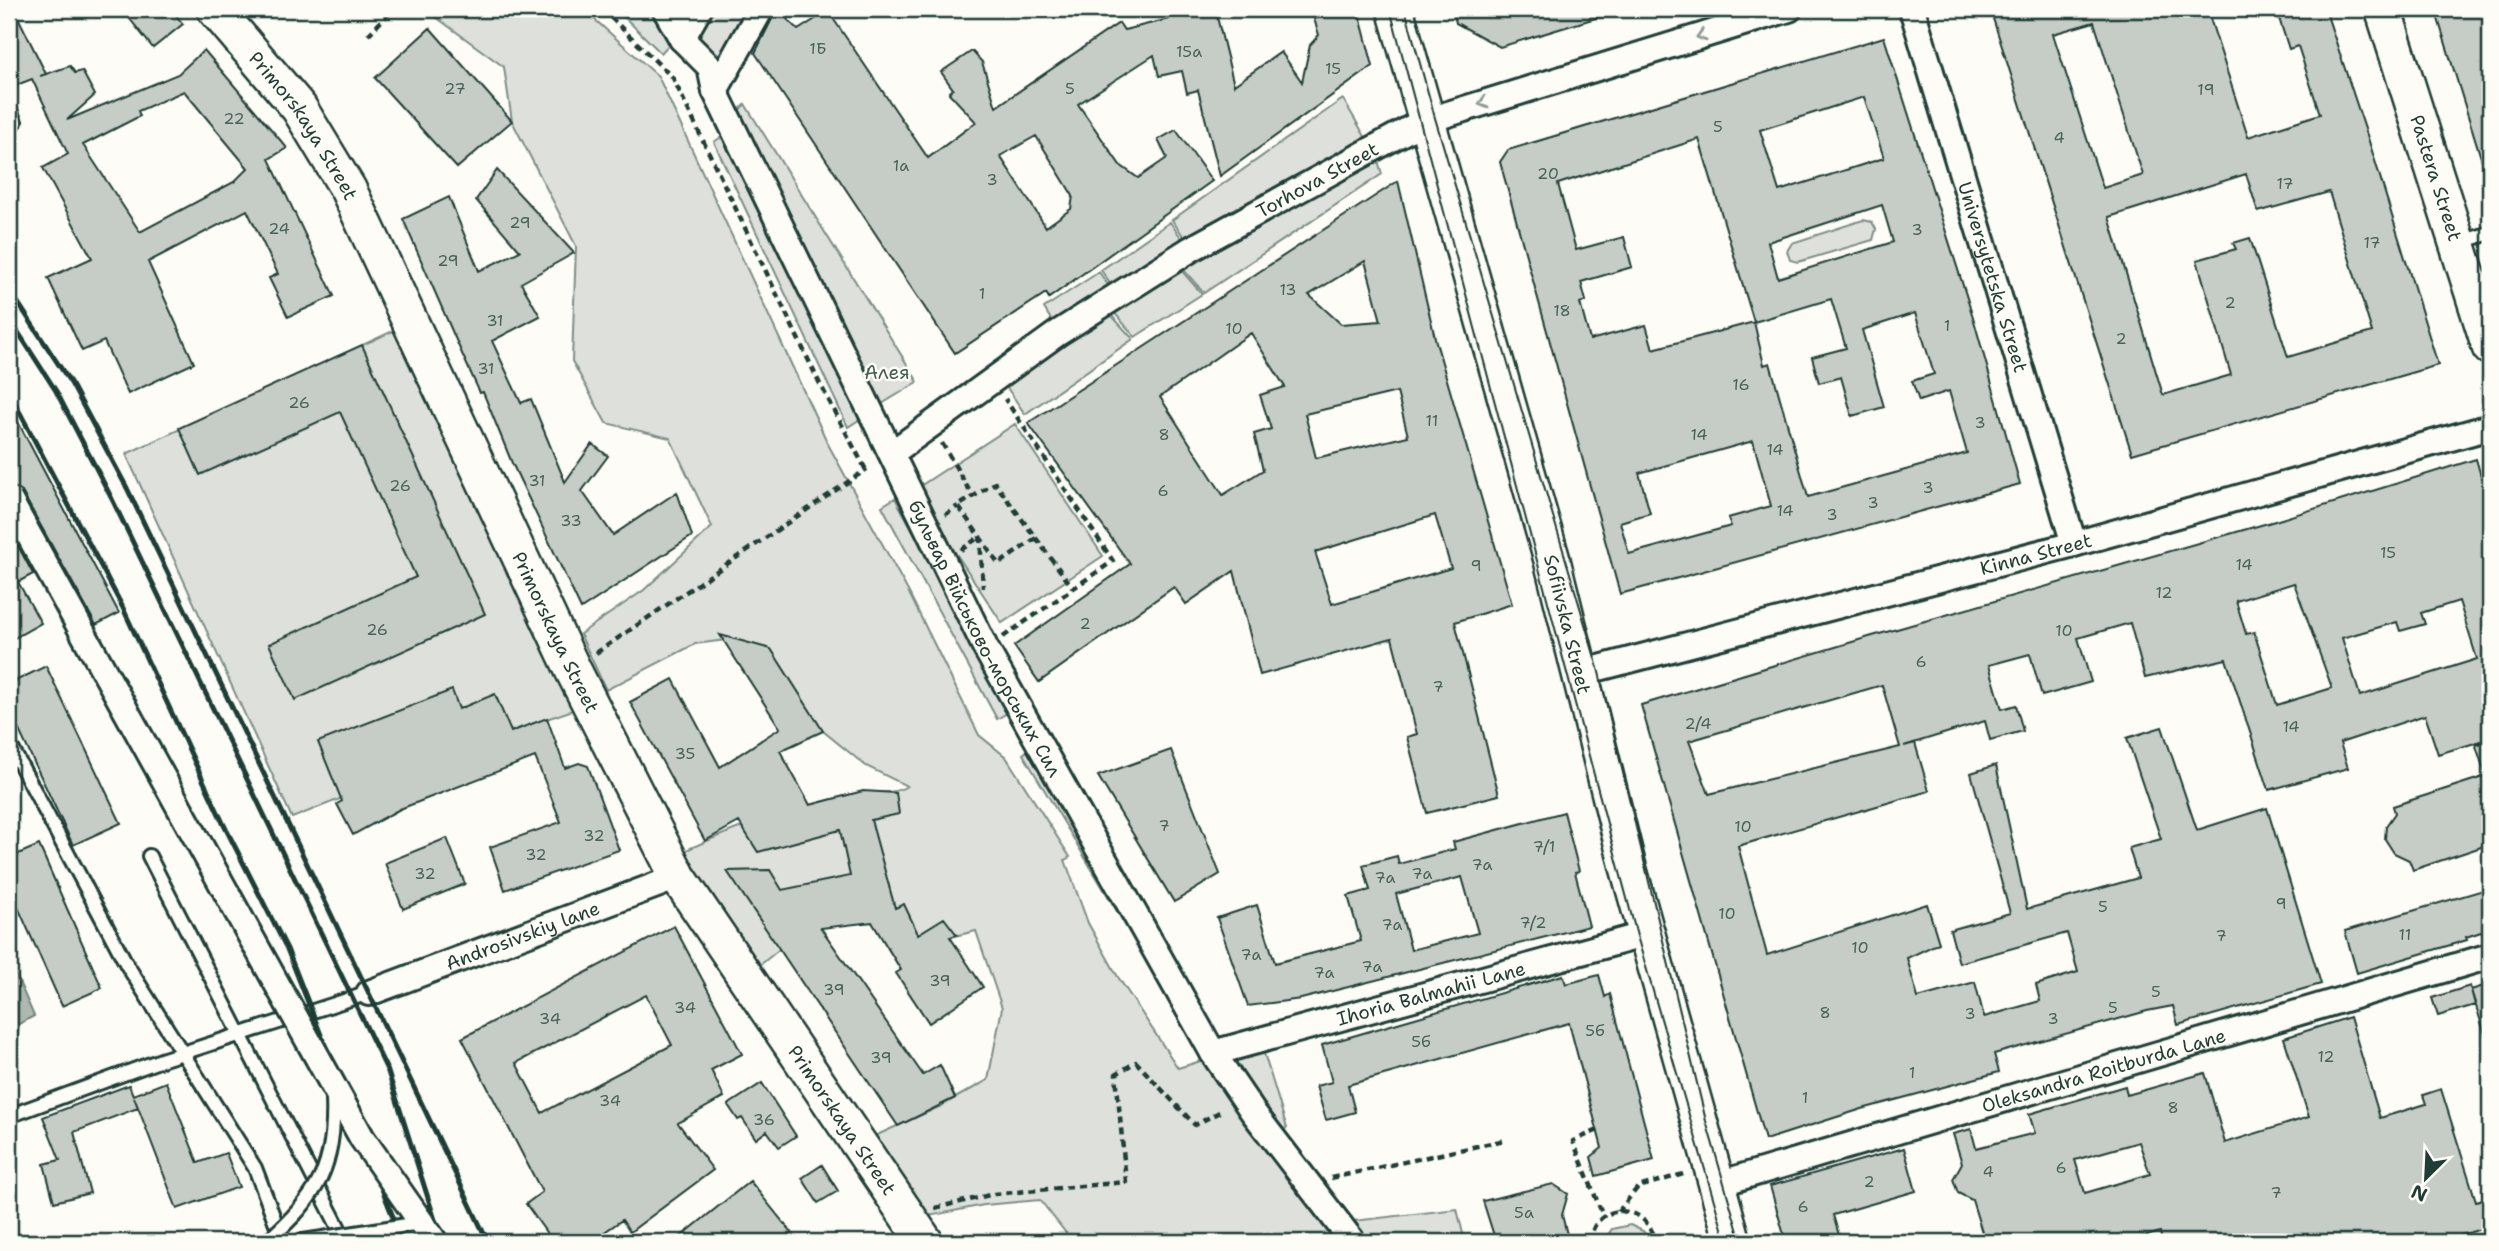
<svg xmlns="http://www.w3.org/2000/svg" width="2499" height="1251" font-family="'Shantell Sans',sans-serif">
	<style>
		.green { fill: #dde0db; stroke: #7e8e88; stroke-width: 2 }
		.water { fill: #aeb8b1; stroke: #75877f; stroke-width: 2 }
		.building { fill: #c6cdc7; stroke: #1f3d34; stroke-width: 2; fill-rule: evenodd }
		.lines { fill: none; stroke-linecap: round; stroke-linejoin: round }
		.lane-casing { stroke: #1f3d34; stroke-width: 18 }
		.street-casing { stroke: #1f3d34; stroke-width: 30 }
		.secondary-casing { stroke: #1f3d34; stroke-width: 40 }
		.path { stroke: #1f3d34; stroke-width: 4.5; stroke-dasharray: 7 5; stroke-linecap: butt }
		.lane { stroke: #fdfcf7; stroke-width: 12 }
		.street { stroke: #fdfcf7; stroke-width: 24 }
		.secondary { stroke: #fdfcf7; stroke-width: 35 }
		.tram { stroke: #1f3d34; stroke-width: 2 }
		.rail { stroke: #1f3d34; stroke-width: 5 }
		.lane-bridge-casing { stroke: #1f3d34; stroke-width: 18; stroke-linecap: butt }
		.street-bridge-casing { stroke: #1f3d34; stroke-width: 30; stroke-linecap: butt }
		.lane-bridge { stroke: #fdfcf7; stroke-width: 12 }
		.street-bridge { stroke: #fdfcf7; stroke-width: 24 }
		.oneway { stroke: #8e9c96 }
		.labels { text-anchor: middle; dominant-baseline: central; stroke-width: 5; stroke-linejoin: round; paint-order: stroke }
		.number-label { font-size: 16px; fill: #496159 }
		.street-label { font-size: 19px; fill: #1f3d34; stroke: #fdfcf7 }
		.park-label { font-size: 19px; fill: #455e55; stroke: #fdfcf7 }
	</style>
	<rect width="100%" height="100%" fill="#fdfcf7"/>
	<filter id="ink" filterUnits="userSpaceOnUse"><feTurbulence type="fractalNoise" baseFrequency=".0143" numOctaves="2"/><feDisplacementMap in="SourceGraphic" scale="14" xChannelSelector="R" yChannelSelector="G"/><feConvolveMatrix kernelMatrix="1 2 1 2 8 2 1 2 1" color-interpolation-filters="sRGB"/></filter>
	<g filter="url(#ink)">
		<path class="green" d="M425,9H583L658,76L829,446L909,593L979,735L1006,757L1070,857L1065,860L1088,923L1118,977L1178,1068L1204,1060L1321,1213L1336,1242H1073L1040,1200L984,1205L919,1218L866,1140L939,1107L988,1080L1002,1008L976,931L950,937L901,970L872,922C806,923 796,935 747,976L670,858C730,828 785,811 849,795C869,790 890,797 907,786L866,766L823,731L771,649L734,639L695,644L606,690L580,634L644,590L712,527L670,438L606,423L572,361L576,246L512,121L504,67Z
			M616,9H651L674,39L661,53Z
			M704,9H756L720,72L691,31Z
			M1343,99L1370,145L1189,244L1172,220Z
			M745,104L918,382L880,405L734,116Z
			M729,132L868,414L848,427L714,142Z
			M1375,151L1382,174L1204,293L1176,261Z
			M1863,220L1872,222L1876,229L1873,240L1798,262L1790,260L1787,251L1792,243Z
			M1170,222L1185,243L1114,290L1101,270Z
			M1174,262L1202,294L1135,337L1107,304Z
			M1099,272L1112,291L1056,328L1044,308Z
			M1104,307L1133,339L1025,414L1001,379Z
			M408,324L588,705L511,731L292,818L126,454Z
			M1015,424L1103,556L1002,623L914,490Z
			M895,498L1012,710L997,719L882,506Z
			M1035,745L1162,966L1152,970L1023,754Z
			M1263,1050L1287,1128L1274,1132L1225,1060Z
			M1457,1209L1465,1242H1368L1353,1221Z
			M1630,1225L1643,1231L1651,1242H1603L1612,1229Z"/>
		<path class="water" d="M9,959L34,1016L19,1024L17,1039L9,1042Z"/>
		<path class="building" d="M9,9H14L46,74L40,76L70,66L75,73L82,71L95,95L67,120L178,74L204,50L287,148L269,159L334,296L288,317L269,278L278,274L247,210L148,262L194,363L128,394L104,341L82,351L48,278L92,258L43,168L68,154L32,79L9,88ZM184,91L248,168L234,182L140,232L83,145L140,116L138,111Z
			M122,9H171L183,24L153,48Z
			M777,9L798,30L828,11L928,158L976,122L949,93L953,89L941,72L972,51L982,62L996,107L1119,23L1124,30L1169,19L1166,9H1215L1234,85L1281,52L1302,82L1310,45L1319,35L1311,9H1358L1373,66L1220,176L1198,90L1187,93L1182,71L1159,76L1154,55L1078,104L1120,165L1138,178L1167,158L1158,140L1176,130L1212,181L1049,298L1046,293L955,353L755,53ZM1036,136L1073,196L1071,209L1046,227L1000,156Z
			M1453,9H1612V13L1500,47L1456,23Z
			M1990,9H2207L2248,137L2320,114L2298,46L2289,49L2276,9H2325L2368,138L2438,365L2132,454ZM2094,22L2143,175L2103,188L2053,34ZM2246,174L2258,212L2329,192L2372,332L2288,357L2250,238L2233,243L2236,249L2197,260L2231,375L2163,395L2109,217Z
			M2435,9H2490V173L2486,174Z
			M430,28L512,121L457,168L375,78Z
			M1884,37L1973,317L2020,484L1620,594L1500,162L1508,150ZM1864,97L1884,158L1779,191L1760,130ZM1699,139L1754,322L1653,349L1646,325L1590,340L1580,303L1586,301L1581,282L1632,267L1624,237L1576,250L1558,184ZM1882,205L1893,242L1778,278L1768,242ZM1831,299L1846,348L1812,357L1819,383L1841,377L1852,416L1884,407L1862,330L1915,313L1934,374L1912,381L1919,401L1949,391L1967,453L1808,497L1770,363L1764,365L1754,322ZM1753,441L1771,506L1728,518L1731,526L1629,554L1620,522L1650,513L1639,473Z
			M497,170L574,253L521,283L540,316L492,341L521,403L531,399L565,482L592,444L608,456L582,491L613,535L677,492L692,536L581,609L512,463L483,392L480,393L463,356L403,219L449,197L479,271L520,251L476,200Z
			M1398,181L1436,342L1512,604L1455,622L1499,795L1427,813L1407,737L1417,734L1392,638L1260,675L1234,571L1186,604L1174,587L1039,682L1014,646L1130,564L1028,423ZM1365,261L1381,321L1341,324L1309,295ZM1251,333L1285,387L1260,395L1271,429L1254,434L1263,470L1223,495L1160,397ZM1397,392L1408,436L1316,458L1305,414ZM1435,515L1451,568L1332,604L1315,552Z
			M362,345L485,614L295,700L269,644L416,577L340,412L200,475L179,428Z
			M9,405L119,613L96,625L22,492L9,484Z
			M2476,459L2490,507V844L2413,870L2409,860L2394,853L2385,839L2386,826L2395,813L2393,806L2486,776L2475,743L2438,754L2425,715L2340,743L2348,768L2269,790L2226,659L2145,678L2130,623L2078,638L2091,682L2042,696L2030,654L1989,665L2002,709L2016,705L2023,731L1990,740L1985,721L1904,746L1915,743L1929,791L1738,846L1767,955L1927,904L1939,943L1907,958L1918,998L1975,982L1984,1017L2040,1001L2036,985L2078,972L2067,933L1959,963L1950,930L2010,913L1971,773L1996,765L2027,909L2138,878L2129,848L2161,839L2127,738L2162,727L2197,830L2267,808L2321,984L2178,1025L2173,1006L2147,1011L1994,1054L1999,1072L1862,1109L1765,1140L1641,705L1869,637L2275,521ZM2294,583L2332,688L2277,705L2254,632L2246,634L2236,601ZM2459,601L2477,659L2360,696L2342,638L2397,622L2400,631L2425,624L2421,613ZM1882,685L1900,747L1709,794L1689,741Z
			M9,529L33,574L18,582L41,623L9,641Z
			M720,635L771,649L823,731L780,751L810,805L863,791L896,793L899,814L871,820L895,908L904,904L918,934L944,918L957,935L950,937L983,987L929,1023L896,973L901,970L872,922L821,928L923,1075L940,1065L955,1098L898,1126L727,871L770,870L782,890L850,876L840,830L758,852L739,822L705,841L630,702L673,679L720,767L780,728Z
			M46,666L121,823L73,845L9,709V684Z
			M452,690L459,709L495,694L511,732L547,718L565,768L579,763L588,766L619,850L505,890L490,847L561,822L535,757L400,809L353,835L337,804L342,801L318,742Z
			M1171,750L1220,874L1174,902L1098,776Z
			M1564,812L1579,871L1575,872L1589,926L1301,999L1248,1006L1217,918L1257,905L1275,963L1361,941L1348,896L1370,890L1363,865L1397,856L1399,864L1455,849L1453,842ZM1462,877L1478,933L1411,950L1396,894Z
			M447,838L465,884L403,909L385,863Z
			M39,845L102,988L62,1006L9,887V858Z
			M2490,888V929L2466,937L2467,940L2357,973L2345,931Z
			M674,926L742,1054L711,1070L724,1097L678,1123L713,1170L630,1232L622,1220L590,1242H553L526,1204L542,1192L462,1038ZM646,995L672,1045L542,1113L516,1063Z
			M1563,975L1566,984L1599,975L1605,997L1610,994L1654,1160L1596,1176L1591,1157L1602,1148L1569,1023L1348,1085L1355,1112L1326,1120L1316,1086L1332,1082L1322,1045Z
			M2490,984V1038H2486L2471,990Z
			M2470,986L2475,1005L2438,1016L2432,998Z
			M2350,1017L2380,1118L2426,1104L2423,1095L2441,1089L2476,1201L2490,1197V1226L2441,1242H2162L2160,1232L2126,1242H1985L1972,1200L1958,1193L1953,1179L1962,1163L1953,1134L1971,1129L1976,1148L2035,1133L2029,1114L2125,1086L2127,1095L2205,1073L2225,1143L2309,1117L2284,1038ZM2139,1142L2150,1174L2085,1193L2075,1160Z
			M166,1082L198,1163L226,1153L239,1187L177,1209L134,1097L138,1108L74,1132L90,1193L54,1202L44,1164L60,1160L43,1117L129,1085L133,1095Z
			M762,1083L796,1136L779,1147L767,1131L756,1139L742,1118L738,1120L728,1105Z
			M1904,1148L1916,1191L1833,1215L1841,1242H1786L1770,1186Z
			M822,1165L838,1191L818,1203L802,1178Z
			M750,1181L799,1242H674L725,1201Z
			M1553,1184L1568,1194L1562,1215L1569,1242H1496L1483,1201Z"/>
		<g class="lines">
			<defs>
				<path id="lane" d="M9,108L15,122
					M2458,243L2490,233
					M9,743L127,965L255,1168L283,1242
					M149,856L346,1242
					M9,1116L164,1059L369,993"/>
				<g id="street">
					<path id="s1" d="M665,9L682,39L710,67L715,91L986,649L1213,1053L1253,1112L1353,1242"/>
					<path id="s2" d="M1912,9L2074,544"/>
					<path d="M682,39L699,9"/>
					<path d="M715,91L761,9"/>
					<path id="s3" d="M892,453L1058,333L1191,249L1422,122L1789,9"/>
					<path id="s4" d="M1580,673L2074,544L2490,427"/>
					<path id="s5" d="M369,993L678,877"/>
					<path id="s6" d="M1213,1053L1647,934"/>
					<path id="s7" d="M1718,1184L2490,956"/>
				</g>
				<g id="secondary">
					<path id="s8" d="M215,9L299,108L348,189L573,670L678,877L925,1242"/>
					<path id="s9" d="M1395,9L1552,560L1628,867L1733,1242"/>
					<path id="s10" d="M2383,9L2490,347"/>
				</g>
			</defs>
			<use href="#lane" class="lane-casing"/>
			<use href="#street" class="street-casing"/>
			<use href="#secondary" class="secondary-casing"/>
			<path class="path" d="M602,9L673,78L819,382L866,470
				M368,35L393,9
				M942,443L973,497
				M945,515L958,506
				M980,536L983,588
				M1036,538L999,564L958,506L995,483L1073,588
				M961,550L979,537
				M1003,637L1113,561L1005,399
				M596,653L867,469
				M2475,744L2490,739
				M1598,1130L1573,1141L1604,1218
				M1331,1178L1505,1140
				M935,1208L994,1194L1126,1182L1116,1074L1136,1062L1195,1125L1223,1110
				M1618,1212L1638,1187L1687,1173
				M1590,1242C1592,1204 1645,1198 1656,1242"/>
			<use href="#lane" class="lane"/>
			<use href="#street" class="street"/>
			<use href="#secondary" class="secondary"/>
			<path class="tram" d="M1390,9L1637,936L1726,1242
				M1405,9L1435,118L1598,668L1706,1121L1741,1242"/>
			<path class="rail" d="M9,289L72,385L127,488L488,1242
				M9,318L56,391L112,499L388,1072L442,1242
				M9,392L122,606L224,825L287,949L403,1242"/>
			<defs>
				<path id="lane-bridge" d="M266,1242C318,1197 336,1166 333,1098
					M297,1242L420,1223"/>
				<path id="street-bridge" d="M9,499L362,1138L435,1242"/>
			</defs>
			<use href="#lane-bridge" class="lane-bridge-casing"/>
			<use href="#street-bridge" class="street-bridge-casing"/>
			<use href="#lane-bridge" class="lane-bridge"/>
			<use href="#street-bridge" class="street-bridge"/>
		</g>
		<defs><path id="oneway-chevron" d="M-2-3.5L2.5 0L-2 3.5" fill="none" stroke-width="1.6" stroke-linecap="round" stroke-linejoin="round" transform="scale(1.75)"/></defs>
		<g class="oneway">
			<use href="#oneway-chevron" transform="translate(1701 36) rotate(163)"/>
			<use href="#oneway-chevron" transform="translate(1483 103) rotate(163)"/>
		</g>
	</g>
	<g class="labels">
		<g class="number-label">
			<text x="818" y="48">1Б</text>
			<text x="1189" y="51">15а</text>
			<text x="1333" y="68">15</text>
			<text x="455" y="88">27</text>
			<text x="1070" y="88">5</text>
			<text x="2206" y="89">19</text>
			<text x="234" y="118">22</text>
			<text x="1718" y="126">5</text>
			<text x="2059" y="137">4</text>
			<text x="901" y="165">1а</text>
			<text x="1548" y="173">20</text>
			<text x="992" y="179">3</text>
			<text x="2285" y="183">17</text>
			<text x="520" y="222">29</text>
			<text x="279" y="228">24</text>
			<text x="1917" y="229">3</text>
			<text x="2372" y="242">17</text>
			<text x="448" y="260">29</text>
			<text x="1288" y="289">13</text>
			<text x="982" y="293">1</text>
			<text x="2230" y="302">2</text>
			<text x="1562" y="310">18</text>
			<text x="495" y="320">31</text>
			<text x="1947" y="325">1</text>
			<text x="1234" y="328">10</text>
			<text x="2121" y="338">2</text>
			<text x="486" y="368">31</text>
			<text x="1741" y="384">16</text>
			<text x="299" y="402">26</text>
			<text x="1432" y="420">11</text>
			<text x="1980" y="422">3</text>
			<text x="1164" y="434">8</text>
			<text x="1699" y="434">14</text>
			<text x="1775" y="449">14</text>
			<text x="537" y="480">31</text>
			<text x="400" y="485">26</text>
			<text x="1928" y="487">3</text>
			<text x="1163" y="490">6</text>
			<text x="1873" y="502">3</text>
			<text x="1785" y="510">14</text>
			<text x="1832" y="514">3</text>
			<text x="571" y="520">33</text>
			<text x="2388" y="552">15</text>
			<text x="2244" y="564">14</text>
			<text x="1476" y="565">9</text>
			<text x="2164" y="592">12</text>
			<text x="1085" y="623">2</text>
			<text x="377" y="629">26</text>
			<text x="2064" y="630">10</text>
			<text x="1921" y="661">6</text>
			<text x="1438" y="686">7</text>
			<text x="1698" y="723">2/4</text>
			<text x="2291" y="726">14</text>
			<text x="685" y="753">35</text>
			<text x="1164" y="825">7</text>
			<text x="1743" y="826">10</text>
			<text x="594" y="835">32</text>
			<text x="1544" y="846">7/1</text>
			<text x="536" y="854">32</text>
			<text x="1482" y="864">7а</text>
			<text x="425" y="873">32</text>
			<text x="1422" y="873">7а</text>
			<text x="1385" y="877">7а</text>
			<text x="2281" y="903">9</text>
			<text x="2103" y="906">5</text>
			<text x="1727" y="913">10</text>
			<text x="1533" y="922">7/2</text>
			<text x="1392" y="924">7а</text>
			<text x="2405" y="934">11</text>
			<text x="2221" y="935">7</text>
			<text x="1860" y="947">10</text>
			<text x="1251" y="954">7а</text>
			<text x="1372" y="966">7а</text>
			<text x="1324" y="972">7а</text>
			<text x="940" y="980">39</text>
			<text x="834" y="989">39</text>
			<text x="2156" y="991">5</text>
			<text x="685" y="1007">34</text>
			<text x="2113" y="1007">5</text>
			<text x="1825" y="1012">8</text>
			<text x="1970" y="1013">3</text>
			<text x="550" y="1018">34</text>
			<text x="2053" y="1018">3</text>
			<text x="1595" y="1030">5б</text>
			<text x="1421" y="1041">5б</text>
			<text x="2326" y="1056">12</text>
			<text x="881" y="1057">39</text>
			<text x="1912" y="1072">1</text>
			<text x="1805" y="1097">1</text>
			<text x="610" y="1100">34</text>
			<text x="2173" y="1107">8</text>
			<text x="764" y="1119">36</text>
			<text x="2061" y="1167">6</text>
			<text x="1988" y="1171">4</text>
			<text x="1869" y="1181">2</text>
			<text x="2276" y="1192">7</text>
			<text x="1803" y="1206">6</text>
			<text x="1524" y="1212">5а</text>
		</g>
		<g class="street-label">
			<text stroke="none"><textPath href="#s8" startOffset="147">Primorskaya Street</textPath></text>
			<text stroke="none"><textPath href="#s10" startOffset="177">Pastera Street</textPath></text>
			<text stroke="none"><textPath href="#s3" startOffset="506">Torhova Street</textPath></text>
			<text stroke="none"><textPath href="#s2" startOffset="280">Universytetska Street</textPath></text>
			<text stroke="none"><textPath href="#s4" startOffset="471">Kinna Street</textPath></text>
			<text stroke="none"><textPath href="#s9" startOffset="639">Sofiivska Street</textPath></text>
			<text stroke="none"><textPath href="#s8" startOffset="714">Primorskaya Street</textPath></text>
			<text stroke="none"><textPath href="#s1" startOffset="709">бульвар Військово-морських Сил</textPath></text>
			<text stroke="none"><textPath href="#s5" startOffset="164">Androsivskiy lane</textPath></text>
			<text stroke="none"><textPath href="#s6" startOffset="226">Ihoria Balmahii Lane</textPath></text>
			<text stroke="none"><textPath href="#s7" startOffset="402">Oleksandra Roitburda Lane</textPath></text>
			<text stroke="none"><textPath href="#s8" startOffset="1281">Primorskaya Street</textPath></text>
		</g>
		<g class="park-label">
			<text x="887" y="372">Алея</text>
		</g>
	</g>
	<rect width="2499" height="1251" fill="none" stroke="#fdfcf7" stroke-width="35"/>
	<rect x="18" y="18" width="2464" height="1216" fill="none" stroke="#1f3d34" stroke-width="2.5" filter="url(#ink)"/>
	<g transform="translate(2426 1178) rotate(204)" stroke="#fdfcf7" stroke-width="5" paint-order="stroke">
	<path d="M0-5L12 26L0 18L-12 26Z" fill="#1f3d34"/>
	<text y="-10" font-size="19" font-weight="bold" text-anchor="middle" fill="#1f3d34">N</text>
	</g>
</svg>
